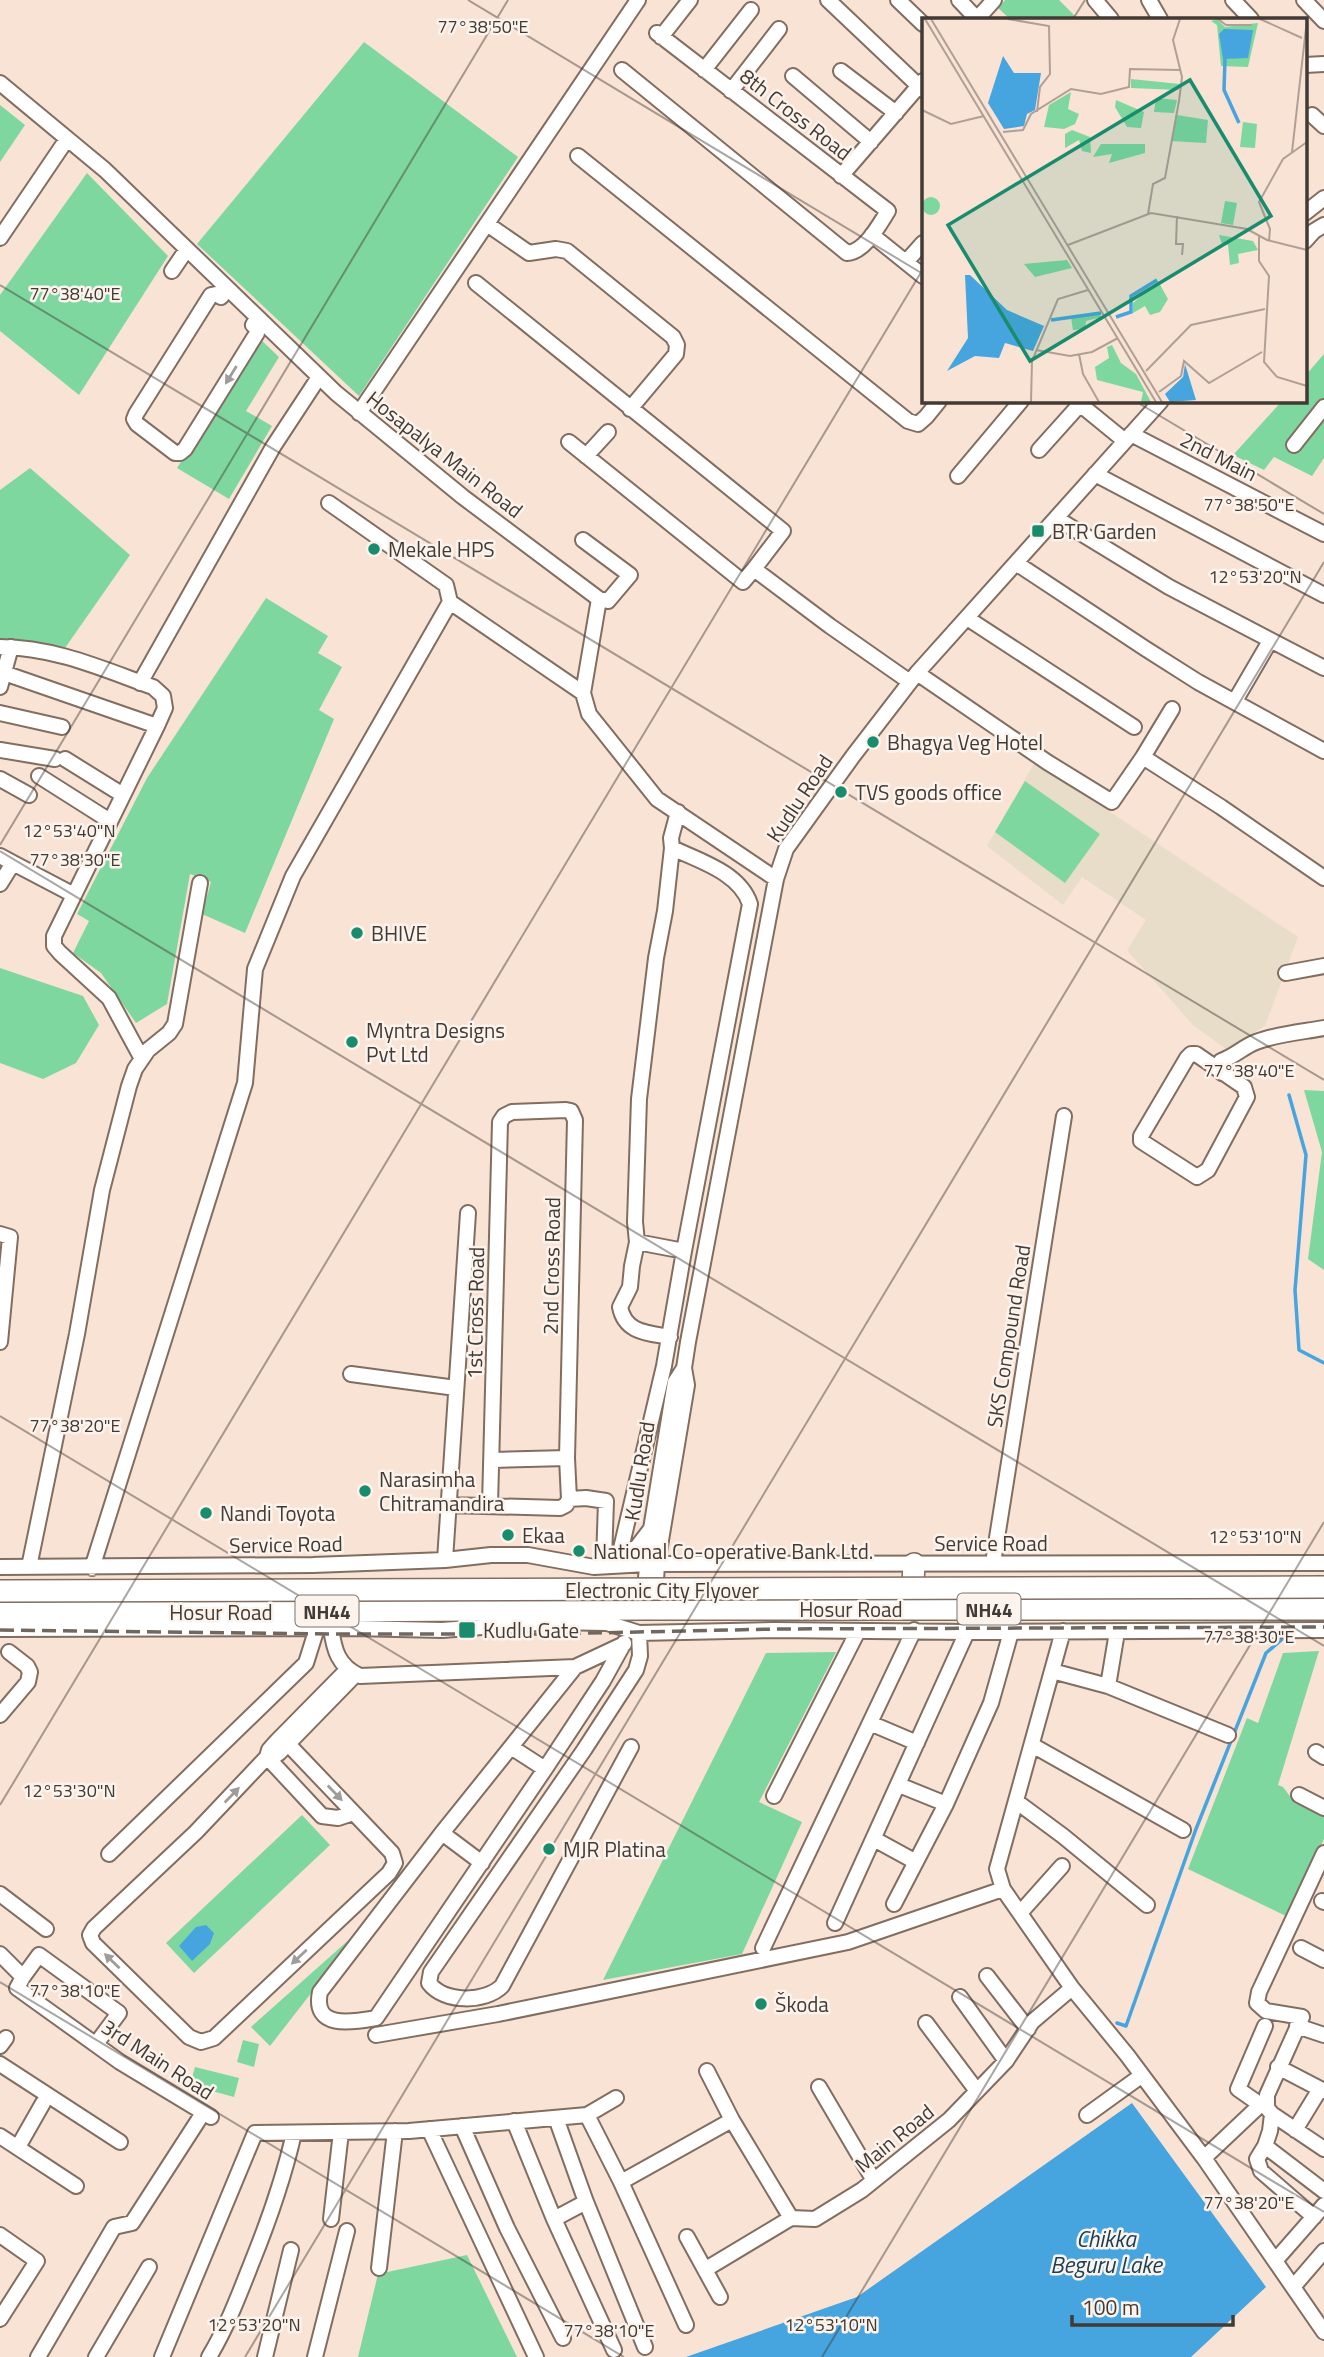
<svg xmlns="http://www.w3.org/2000/svg" width="1324" height="2357" font-family="'Titillium Web',sans-serif">
	<style>
		.education { fill: #e8ddc8 }
		.green { fill: #7fd7a0 }
		.water { fill: #46a5de }
		.lines { fill: none; stroke-linecap: round; stroke-linejoin: round }
		.stream { stroke: #46a5de; stroke-width: 3.5 }
		.minor-casing { stroke: #816e61; stroke-width: 18 }
		.highway-casing { stroke: #816e61; stroke-width: 24 }
		.minor { stroke: #fff; stroke-width: 14 }
		.highway { stroke: #fff; stroke-width: 21 }
		.rail { stroke: #72675f; stroke-width: 3.5; stroke-dasharray: 14 7; stroke-linecap: butt }
		.highway-bridge-casing { stroke: #816e61; stroke-width: 24; stroke-linecap: butt }
		.highway-bridge { stroke: #fff; stroke-width: 21 }
		.oneway { fill: #a09c9a }
		.ticks { fill: none; stroke: #423a34; stroke-width: 2; stroke-opacity: 0.45 }
		.poi-dot { fill: #198c6d; stroke: #fcf3ed; stroke-width: 2.5 }
		.labels { text-anchor: middle; dominant-baseline: central; stroke-width: 5; stroke-linejoin: round; paint-order: stroke }
		.shield { fill: #fcf3ed; stroke: #7a726c; stroke-width: 2 }
		.shield-label { font-size: 19px; font-weight: bold; fill: #423a34 }
		.street-label { font-size: 21px; fill: #423a34; stroke: #fcf3ed }
		.poi-label { font-size: 21px; fill: #423a34; stroke: #fcf3ed; text-anchor: start }
		.water-label { font-size: 23px; font-style: italic; fill: #184058; stroke: #fcf3ed }
		.inset-river { fill: none; stroke: #46a5de; stroke-width: 3.5 }
		.inset-road { fill: none; stroke: #b09f95; stroke-width: 2 }
		.view { fill: #198c6d; fill-opacity: 0.15; stroke: #198c6d; stroke-width: 3.5 }
		.inset-edge { fill: none; stroke: #423a34; stroke-width: 3.5 }
		.ticks-label { font-size: 18px; text-anchor: middle; fill: #423a34; stroke: #fcf3ed; stroke-width: 5; stroke-linejoin: round; paint-order: stroke }
	</style>
	<rect width="100%" height="100%" fill="#f9e3d5"/>
	<path class="education" d="M1035,762L1298,937L1265,1026L1226,1049L1193,1025L1127,950L1146,920L1082,877L1063,905L987,846Z"/>
	<path class="green" d="M1005,0H1059L1078,19H1010L998,8Z
		M364,42L518,157L359,396L197,244Z
		M0,105L25,125L0,162Z
		M87,173L168,256L79,395L0,331V295Z
		M259,338L279,357L246,411L272,426L229,499L177,468Z
		M1324,354V458L1312,476L1274,457L1264,470L1233,455L1282,401H1305V376Z
		M30,468L130,555L65,648L0,640V490Z
		M266,598L328,636L318,653L342,667L319,710L334,719L245,933L202,914L211,882L190,874L167,1004L136,1023L101,973L73,953L89,921L77,914L147,778Z
		M1025,781L1100,834L1065,883L995,832Z
		M0,968L83,996L99,1025L76,1063L43,1079L0,1063Z
		M1304,1090L1324,1091V1270L1308,1259L1322,1152Z
		M1319,1651L1278,1785L1283,1787L1295,1803L1324,1815V1839L1288,1917L1188,1869L1247,1718L1258,1723L1283,1653Z
		M836,1652L759,1802L802,1822L742,1954L603,1980L766,1653Z
		M302,1815L330,1845L194,1973L166,1943Z
		M361,1929L270,2046L251,2027Z
		M243,2040L259,2044L254,2067L237,2062Z
		M195,2067L239,2078L234,2097L190,2085Z
		M467,2255L517,2357H358L378,2274Z"/>
	<path class="water" d="M206,1925L214,1933L210,1944L192,1961L179,1946L196,1927Z
		M1132,2103L1266,2287L1191,2357H686L857,2297Z"/>
	<g class="lines">
		<path class="stream" d="M1289,1095L1306,1155L1295,1290L1299,1350L1324,1363
			M1117,2023L1126,2026L1196,1829L1266,1653L1287,1635"/>
		<defs>
			<path id="minor" d="M828,0L923,90
				M898,0L923,24
				M959,0L977,19
				M1095,0L1111,19
				M1149,0L1160,19
				M1233,0L1251,19
				M1304,0L1324,21
				M977,19L994,0
				M661,37L690,0
				M1305,65L1324,64
				M622,70L847,253C865,252 879,225 888,211L657,33
				M704,70L751,10
				M841,71L896,113
				M793,76L871,142
				M0,83L105,170L336,393L463,497L599,599L583,693L589,714L657,799L776,879
				M731,91L779,29
				M1312,115L1324,126
				M578,156L908,421L918,424L926,417L939,401
				M841,176L923,81
				M1305,213L1324,198
				M487,224L529,253L556,249L567,251L673,337L677,345L676,354L630,409
				M872,235L923,276
				M0,238L67,139
				M1305,241L1314,231L1324,225
				M906,262L923,243
				M172,271L187,249
				M476,283L783,531L754,569
				M228,289L221,297L216,294L211,295L136,414L134,419L137,424L175,453H180L185,449L257,333V329L253,325L257,318
				M1076,401L1125,441
				M359,413L638,0
				M1131,434L1324,534
				M569,442L743,582L754,569L830,626L910,682
				M1294,445L1324,407
				M1039,450L1083,401
				M586,456L608,432
				M1095,474L1324,595
				M958,476L1021,401
				M329,503L446,585L450,602
				M1056,518L1169,587L1324,668
				M583,540L630,575L608,601L599,599
				M1016,563L1146,649L1198,682L1324,751
				M967,618L1134,727
				M0,647C54,647 103,669 153,687L163,696L165,708L157,726L54,936V946L60,953L109,998L142,1059
				M4,673L157,726
				M917,673L1047,762L1112,802L1143,757L1221,807L1324,878
				M140,683L273,447L319,377
				M0,687L11,647
				M1235,701L1270,641
				M0,713L62,727
				M0,750L55,759
				M1143,757L1172,709
				M65,759L123,795
				M39,776L110,821
				M0,779L29,795
				M0,856L13,863
				M0,884L13,863L74,895
				M1286,973L1324,966
				M1191,1054H1196L1244,1087L1247,1097L1208,1170L1197,1177L1141,1141V1136L1187,1058Z
				M1222,1073L1219,1065L1221,1061C1235,1056 1243,1047 1256,1042C1277,1034 1302,1032 1324,1028
				M0,1234L10,1237L0,1342
				M637,1242L684,1251
				M670,1337C648,1333 625,1333 620,1307L630,1287L632,1266L637,1242L635,1222L639,1099L656,958L665,911L672,848L671,838L678,812
				M351,1374L456,1388
				M493,1460L567,1458
				M569,1499L586,1498L606,1501L604,1561
				M448,1505L560,1508L566,1505L569,1499
				M490,1505L500,1122L504,1116L512,1112L566,1110L571,1111L575,1120L567,1458L569,1499
				M619,1557L664,1366L684,1251L750,904C740,873 700,861 672,848
				M616,1558L637,1547L650,1530
				M445,1560L468,1213
				M993,1563L1064,1116
				M0,1567L313,1565L445,1560L491,1555H528L594,1567L647,1564L1324,1563
				M29,1567L77,1334L102,1190L129,1086L135,1069L148,1050L169,1033L175,1024L200,883
				M92,1568L245,1083L255,969L293,876L450,602L583,693
				M644,1597L651,1529L675,1382L684,1368
				M655,1597L657,1564L687,1385L684,1368L688,1342L776,879L786,849L853,756L917,673L1161,401
				M331,1628C334,1650 338,1666 360,1676L575,1667L624,1644
				M0,1629L352,1628L442,1630L550,1622L607,1623L639,1633L774,1630L967,1632L1324,1630
				M1063,1631L997,1869L1003,1889L1072,1988L1127,2055L1204,2158L1324,2332
				M1117,1632L1108,1686L1228,1735
				M575,1667L442,1833L320,1992C312,2030 353,2022 376,2018L545,1769L603,1681L624,1643
				M1052,1671L1108,1686
				M0,1715L28,1682L30,1672L27,1666L9,1652
				M870,1723L917,1743
				M288,1744L392,1853L395,1863L389,1873L214,2038L201,2042L189,2037L93,1943L90,1935L94,1928L196,1832L267,1757L269,1750L277,1741L347,1670
				M1032,1745L1183,1830
				M511,1747L545,1769
				M631,1747L502,1986C485,2003 444,2003 429,1983L431,1972L584,1750L636,1670L640,1656L639,1633
				M1316,1752L1324,1757
				M267,1757L275,1756L279,1753L356,1674
				M267,1757L322,1816L338,1818L353,1813
				M899,1785L946,1804
				M1299,1795L1324,1808
				M774,1796L858,1631
				M1017,1802L1063,1836L1147,1905
				M442,1833L482,1863
				M874,1839L916,1862
				M109,1854L306,1663L317,1628
				M0,1894L46,1929
				M1322,1901L1324,1902
				M894,1904L946,1804L991,1703L1011,1632
				M1020,1913L1062,1866
				M835,1923L967,1632
				M763,1948L914,1630
				M1301,1948L1324,1960
				M0,1954L23,1977L17,1988L120,2062L211,2117
				M987,1976L1028,2029
				M23,1977L39,1955L119,2013L96,2044
				M960,1997L1006,2061
				M926,2023L977,2091
				M1297,2026L1324,2035
				M376,2035L498,2014L848,1942L1003,1889
				M0,2046L6,2038
				M0,2064L120,2142
				M1278,2067L1324,2091
				M707,2071L732,2120
				M819,2087L873,2179
				M1272,2114L1324,2149
				M587,2115L621,2182L686,2325
				M1087,2115L1141,2076
				M556,2118L586,2202L645,2347
				M514,2121L554,2219L614,2350
				M462,2126L507,2228L563,2338
				M429,2129L536,2357
				M1295,2130L1320,2089
				M0,2136L76,2186
				M1265,2146L1324,2191
				M18,2147L43,2103
				M1204,2158L1258,2107V2103L1238,2089L1265,2026
				M621,2182L732,2120L791,2218
				M1314,2217L1261,2171L1257,2159L1265,2146L1270,2131L1272,2114L1267,2108V2095L1302,2017L1266,2011L1257,2003L1259,1992L1324,1853
				M331,2219L341,2132
				M554,2219L586,2202
				M0,2235L37,2261L0,2319
				M687,2237L720,2297
				M1275,2261L1324,2205
				M379,2268L395,2131
				M706,2269L791,2218L815,2219L862,2190L949,2120L1006,2061L1032,2022L1072,1988
				M1293,2287L1324,2251
				M38,2357L114,2227L132,2223L203,2113
				M96,2357L149,2267
				M162,2357L255,2133L409,2131L587,2115L616,2098
				M209,2357C227,2327 239,2295 252,2262C269,2220 284,2177 294,2133
				M265,2357L291,2250
				M315,2357L347,2231"/>
			<path id="highway" d="M913,1583L914,1564
				M0,1613L643,1609H1324"/>
		</defs>
		<use href="#minor" class="minor-casing"/>
		<use href="#highway" class="highway-casing"/>
		<use href="#minor" class="minor"/>
		<use href="#highway" class="highway"/>
		<path class="rail" d="M0,1630L338,1634H546L776,1629L1324,1627"/>
		<defs>
			<path id="highway-bridge" d="M0,1591L1324,1587"/>
		</defs>
		<use href="#highway-bridge" class="highway-bridge-casing"/>
		<use href="#highway-bridge" class="highway-bridge"/>
	</g>
	<defs><path id="oneway-solid" d="M-6-.8H1V-3.2L6.5 0L1 3.2V.8H-6Z" transform="scale(1.75)"/></defs>
	<g class="oneway">
		<use href="#oneway-solid" transform="translate(231 375) rotate(122)"/>
		<use href="#oneway-solid" transform="translate(335 1793) rotate(46)"/>
		<use href="#oneway-solid" transform="translate(232 1795) rotate(-46)"/>
		<use href="#oneway-solid" transform="translate(299 1957) rotate(137)"/>
		<use href="#oneway-solid" transform="translate(112 1961) rotate(-136)"/>
	</g>
	<path class="ticks" d="M468,0L923,274M1073,19L1085,0M0,285L1324,1080M1135,401L1324,514M0,845L508,0M0,851L1324,1646M0,1416L1324,2212M0,1805L923,269M0,1982L624,2357M245,2357L1324,562M822,2357L1324,1522"/>
	<g class="poi-dot">
		<rect x="1031" y="524" width="14" height="14" rx="3.5"/>
		<circle cx="374" cy="549" r="7"/>
		<circle cx="873" cy="742" r="7"/>
		<circle cx="841" cy="792" r="7"/>
		<circle cx="357" cy="933" r="7"/>
		<circle cx="352" cy="1042" r="7"/>
		<circle cx="365" cy="1491" r="7"/>
		<circle cx="206" cy="1513" r="7"/>
		<circle cx="508" cy="1535" r="7"/>
		<circle cx="579" cy="1551" r="7"/>
		<rect x="458" y="1621" width="18" height="18" rx="3.5"/>
		<circle cx="549" cy="1849" r="7"/>
		<circle cx="761" cy="2004" r="7"/>
	</g>
	<g class="labels">
		<g class="shield">
			<rect x="957.5" y="1593.5" width="63" height="31" rx="5"/>
			<rect x="295.5" y="1595.5" width="63" height="31" rx="5"/>
		</g>
		<g class="shield-label">
			<text x="989" y="1609">NH44</text>
			<text x="327" y="1611">NH44</text>
		</g>
		<g class="street-label">
			<text transform="translate(796 114) rotate(38)">8th Cross Road</text>
			<text transform="translate(445 454) rotate(38)">Hosapalya Main Road</text>
			<text transform="translate(1219 456) rotate(27)">2nd Main</text>
			<text transform="translate(799 798) rotate(-56)">Kudlu Road</text>
			<text transform="translate(551 1266) rotate(-89)">2nd Cross Road</text>
			<text transform="translate(475 1313) rotate(-89)">1st Cross Road</text>
			<text transform="translate(1008 1336) rotate(-81)">SKS Compound Road</text>
			<text transform="translate(639 1471) rotate(-81)">Kudlu Road</text>
			<text x="991" y="1543">Service Road</text>
			<text transform="translate(286 1544) rotate(-1)">Service Road</text>
			<text x="662" y="1590">Electronic City Flyover</text>
			<text x="851" y="1609">Hosur Road</text>
			<text x="221" y="1612">Hosur Road</text>
			<text transform="translate(158 2059) rotate(33)">3rd Main Road</text>
			<text transform="translate(894 2138) rotate(-39)">Main Road</text>
		</g>
		<g class="poi-label">
			<text x="1052" y="531">BTR Garden</text>
			<text x="388" y="549">Mekale HPS</text>
			<text x="887" y="742">Bhagya Veg Hotel</text>
			<text x="855" y="792">TVS goods office</text>
			<text x="371" y="933">BHIVE</text>
			<text x="366" y="1030">Myntra Designs<tspan x="366" dy="24">Pvt Ltd</tspan></text>
			<text x="379" y="1479">Narasimha<tspan x="379" dy="24">Chitramandira</tspan></text>
			<text x="220" y="1513">Nandi Toyota</text>
			<text x="522" y="1535">Ekaa</text>
			<text x="593" y="1551">National Co-operative Bank Ltd.</text>
			<text x="483" y="1630">Kudlu Gate</text>
			<text x="563" y="1849">MJR Platina</text>
			<text x="775" y="2004">Škoda</text>
		</g>
		<g class="water-label">
			<text x="1106" y="2238">Chikka<tspan x="1106" dy="26">Beguru Lake</tspan></text>
		</g>
	</g>
	<g transform="translate(922 18)">
		<rect width="385" height="385" fill="#f9e3d5"/>
		<path d="M295,1L303,9L336,5L326,49L299,48L295,7L289,3ZM209,61L258,66L256,72L209,70ZM149,74L146,91L157,96L153,106L142,111L122,109L127,87ZM234,80L255,82L252,95L232,94ZM194,82L222,94L219,110L205,109L193,89ZM255,97L286,102L284,125L249,123ZM321,104L335,106L333,130L318,129ZM150,112L168,119L169,135L160,133L157,122L143,130V116ZM179,126H223V135L187,145L190,136L171,139ZM0 188a9 9 0 1 1 18 0a9 9 0 1 1-18 0ZM303,183L315,185L311,207L299,205ZM297,217L331,223L336,232L316,236L317,245L308,247L306,227L300,226ZM145,242L150,250L113,259L102,246ZM236,263L246,281L238,294L228,297L223,288L211,295V285ZM177,296L180,299L164,303L163,311L151,312L149,299ZM190,327L199,345L214,356L229,384H219L221,374L175,362L173,349L187,340L185,329Z" fill="#7fd7a0"/>
		<path d="M302,11L331,12L326,40L301,41L297,16ZM81,38L92,55H119L113,92L105,96L102,108L82,111L66,85ZM43,257H48L85,292L122,308L111,333L83,325L77,340L53,338L25,353L46,320ZM263,346L274,382L248,384L243,376L261,359Z" fill="#46a5de"/>
		<path class="inset-river" d="M303,41L302,72L317,105M194,299L209,294V278L235,262M129,302L179,295"/>
		<path class="inset-road" d="M3,1L234,384M9,1L240,384M86,1L127,8L128,56L118,69L115,94M296,1L304,7H330M338,1L380,20M0,92L29,106L62,98M81,114L101,112L109,96L149,71L179,76L207,69L208,51L258,52M370,134L385,1M226,196L231,166L243,160L257,83L260,59L251,22L258,1M255,198L254,226H261L260,237M337,218V243L347,258L342,344L355,359L385,368M347,223L348,211L337,184L361,141L385,124M146,227L229,195L325,211L345,222L385,232M114,332L148,338L170,334L196,320M157,336L161,356L177,384M224,353L269,307L343,291M237,374L259,358L262,343L287,365L340,334M109,384L110,343L136,281L166,272"/>
		<path class="view" d="M268,62L349,198L108,343L26,207Z"/>
		<rect width="385" height="385" class="inset-edge"/>
	</g>
	<g class="ticks-label">
		<text x="483" y="33">77°38'50"E</text>
		<text x="75" y="300">77°38'40"E</text>
		<text x="1249" y="511">77°38'50"E</text>
		<text x="1255" y="583">12°53'20"N</text>
		<text x="69" y="837">12°53'40"N</text>
		<text x="75" y="866">77°38'30"E</text>
		<text x="1249" y="1077">77°38'40"E</text>
		<text x="75" y="1432">77°38'20"E</text>
		<text x="1255" y="1543">12°53'10"N</text>
		<text x="1249" y="1643">77°38'30"E</text>
		<text x="69" y="1797">12°53'30"N</text>
		<text x="75" y="1997">77°38'10"E</text>
		<text x="1249" y="2209">77°38'20"E</text>
		<text x="254" y="2331">12°53'20"N</text>
		<text x="831" y="2331">12°53'10"N</text>
		<text x="609" y="2337">77°38'10"E</text>
	</g>
	<path d="M1072 2315v10h161v-10" fill="none" stroke="#423a34" stroke-width="3.5"/>
	<text x="1082" y="2315" font-size="21" fill="#423a34" stroke="#fcf3ed" stroke-width="5" paint-order="stroke">100 m</text>
</svg>
